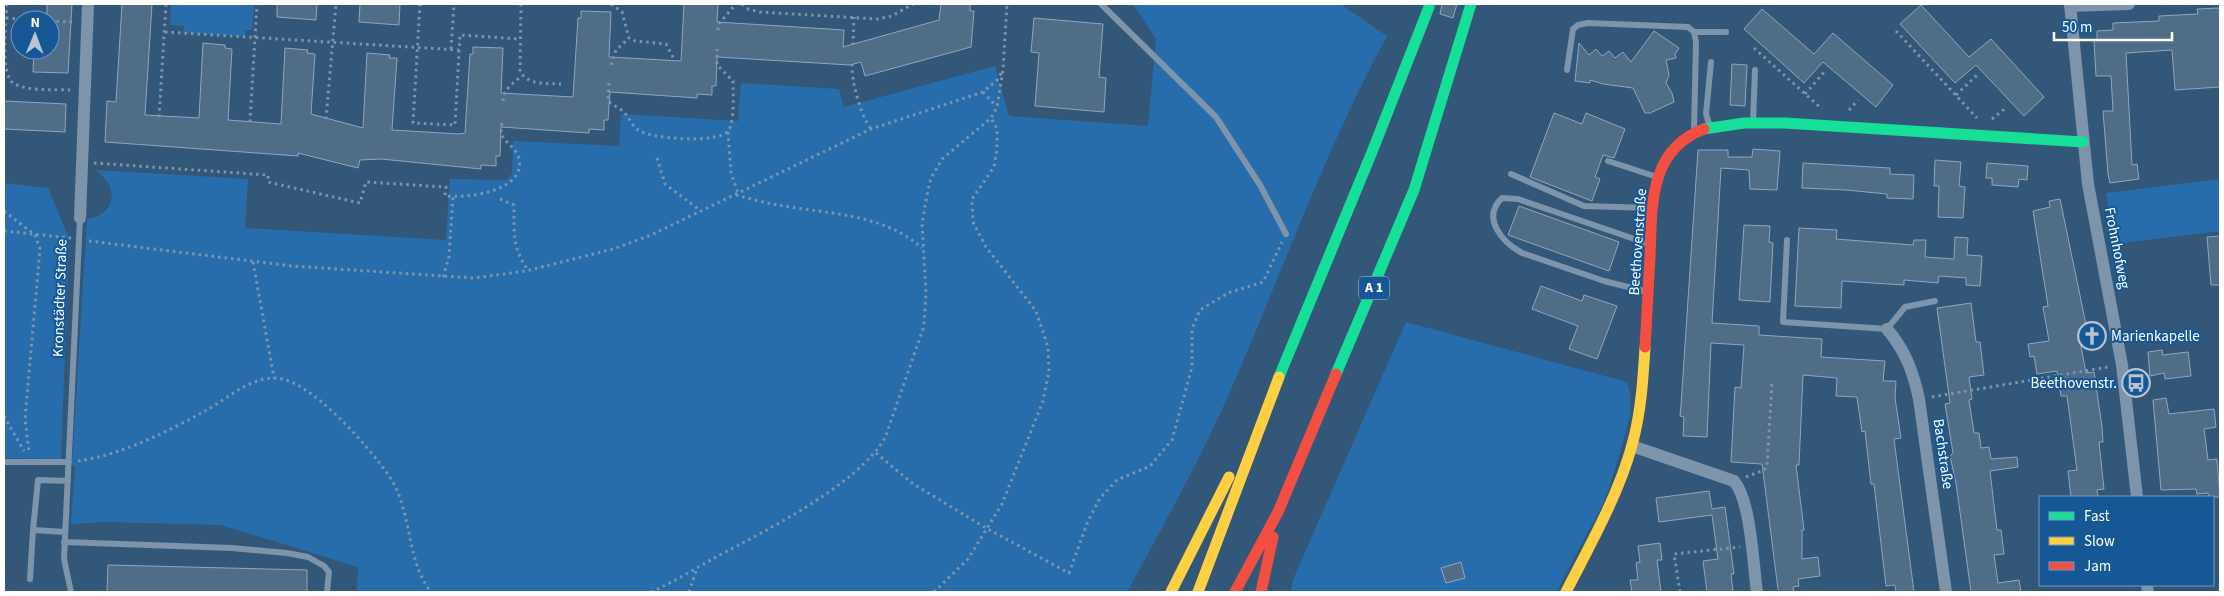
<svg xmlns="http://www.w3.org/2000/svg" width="2224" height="596" font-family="'Source Sans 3',sans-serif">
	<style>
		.green { fill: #286dab }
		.building { fill: #506d88; stroke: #91a6b9 }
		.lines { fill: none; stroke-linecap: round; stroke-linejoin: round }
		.path { stroke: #7d94ab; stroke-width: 3; stroke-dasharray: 2.5 4; stroke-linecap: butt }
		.lane { stroke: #7d94ab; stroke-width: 6 }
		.street { stroke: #7d94ab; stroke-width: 12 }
		.fast { stroke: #16e098; stroke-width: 11 }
		.slow { stroke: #ffcf43; stroke-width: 11 }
		.jam { stroke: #f24e42; stroke-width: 11 }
		.labels { text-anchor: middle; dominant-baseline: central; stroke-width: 4; stroke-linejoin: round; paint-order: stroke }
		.shield { fill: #165896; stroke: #b9cde0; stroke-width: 1 }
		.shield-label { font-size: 14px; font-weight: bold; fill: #fff }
		.street-label { font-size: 15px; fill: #fff; stroke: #165896 }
		.poi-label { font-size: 15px; fill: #fff; stroke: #165896; text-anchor: start }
	</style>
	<rect width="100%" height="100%" fill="#335779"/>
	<path class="green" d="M171,4H254L252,30H245V36L183,33L184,26L170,25Z
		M1133,4H1340L1387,36C1321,157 1277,288 1220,414C1192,475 1159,533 1127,592H357L358,567L221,525L105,522L71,524L75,467L72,464L87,219C104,218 118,202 109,185C106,179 101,175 96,170L248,179L245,228L446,240L450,179L506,180L512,174L513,141L619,146L621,114L738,121L741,83L839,89L844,107L995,66L1009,116L1148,126L1156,39Z
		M2220,179V231L2113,244L2106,193Z
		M4,183L48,188L69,238L61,459L4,458Z
		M1406,322L1627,382C1635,404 1628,423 1622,445C1615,468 1609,493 1598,514C1584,540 1569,565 1557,592H1290L1295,575Z"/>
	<path class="building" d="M47,4H72L68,73L33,72L34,50H50V17H47Z
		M122,4H152L145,115L199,118L203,43L225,45V48L232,49L228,120L281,124L285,48L308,50L307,53L315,54L311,114L363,128L367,53L390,55L389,58H397L392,130L459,134L465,133L470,54H473V47L503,48L501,93L573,97L578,18H581V11L611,12L609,57L681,61L684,4H718L717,22L844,30L843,47L939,20L941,4H970V11H974L971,47L865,76L861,62L850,65L717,57L716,86H712V95L697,94V98L610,92L608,120H604V130L589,129V133L501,127L500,156H496V166L481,165V169L381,159L360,160L358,168L298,153V156L105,142L107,101L116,102Z
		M277,4H317L316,20L277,17Z
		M360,4H400L399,25L359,22Z
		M1442,4H1457L1453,18L1440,14Z
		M1921,5L1969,57L1991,39L2044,97L2024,116L1976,65L1955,83L1900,24Z
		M2220,8V87L2175,90L2172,50L2126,53L2132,165L2137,164L2139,179L2110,183L2108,174L2103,111H2113L2111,76H2096L2094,41L2097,40V31L2113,30V23L2159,21V16L2198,14L2197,9Z
		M1762,9L1814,54L1833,33L1893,85L1876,107L1823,62L1804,83L1744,29Z
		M1034,18L1103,24L1099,77L1106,78L1104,112L1035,106L1039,53L1031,52Z
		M1654,31L1679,48L1675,54L1676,58L1666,60L1669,75L1666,83L1672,93L1674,102L1650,113H1645L1633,88L1603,84L1590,80V83L1575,81L1579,43L1589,55L1596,49L1602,56L1609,51L1615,58L1623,52L1631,62Z
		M1732,64L1747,65L1745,106L1730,105Z
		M4,101L66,104L65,132L4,129Z
		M1554,113L1582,124L1586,113L1625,129L1614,158L1603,155L1595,177L1600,179L1592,201L1530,177Z
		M1753,149L1780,151L1777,190L1750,189L1749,170L1721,168L1712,323L1759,326V335L1822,339L1821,357L1885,361L1883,381H1896L1895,398L1901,438L1894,439L1914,592H1896L1895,585L1886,586L1874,484H1871L1865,431L1862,432L1857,397L1836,396L1837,378L1803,375L1799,465H1796L1804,530H1802V559L1818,557L1820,576L1798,579L1799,586L1793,587L1794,592H1780L1778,589L1762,464L1731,462L1735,387L1741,388L1744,345L1711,343L1707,437L1683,436L1684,417L1680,416L1681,405L1698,150H1728V157H1752Z
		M1935,160L1961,162L1959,186L1965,187L1963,218L1938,217L1939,186H1934Z
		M1803,163L1890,168V174L1914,175L1913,199L1887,198V194L1846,190L1802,188Z
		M1987,163L2028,166L2027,180L2019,179L2018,187L1992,185V178H1986Z
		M2060,199L2089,339L2080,341L2086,373L2094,372L2102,427L2103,442H2099L2104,489L2097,490L2098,497H2071L2068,471L2077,470L2067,396H2061L2057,371L2037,374L2034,356L2030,357L2028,344L2049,341L2043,307L2048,306L2033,211L2050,207L2049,201Z
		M1519,206L1619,242L1609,271L1508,235Z
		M1744,225L1770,226L1769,242L1773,243L1770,302L1739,300Z
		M1799,228L1837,230L1836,239L1913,245L1914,240H1926L1925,257L1954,259L1955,237L1968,238L1967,255L1982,256L1980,286L1966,285V278L1939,276L1938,283L1904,280V285L1842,281L1841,308L1795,306Z
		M2220,236V285H2211L2207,237Z
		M1541,286L1582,301L1584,295L1617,306L1597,359L1569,349L1578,326L1532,309Z
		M1971,303L1976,342H1980L1984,375L1969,377L1972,399L1969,400L1974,433H1979L1981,448L1989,447L1991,459L2017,457L2018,467L1990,471L1997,530H2001L2004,554L1994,555L1998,583L2019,580L2021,592H1971L1956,483L1950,456L1953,453L1945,404L1950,403L1937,308Z
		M2162,350L2163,355L2188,352L2191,376L2165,379L2164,373L2150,376L2148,352Z
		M2166,398L2169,414L2214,409L2216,427L2204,429L2208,460L2217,459L2220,497H2209L2208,493L2197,494L2196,489L2161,490L2153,400Z
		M1709,491L1712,509L1725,507L1734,574H1731L1733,592H1707L1703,561L1718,559L1712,515L1659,522L1656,498Z
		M1660,543L1662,560H1657L1661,592H1632L1630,580H1638L1636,563L1640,562L1638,546Z
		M1461,562L1465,578L1446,583L1441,568Z
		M108,565L307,570V592H107Z"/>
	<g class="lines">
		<path class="path" d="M7,4C6,20 0,74 13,83C28,92 54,89 71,90
			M420,4L413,123L455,125L460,35L520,39
			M521,4L520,72C530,86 546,83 561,84
			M611,4L622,12L629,38L635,41L666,44L675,61
			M742,4L748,9L760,12L877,19L892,16L913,4
			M6,18L39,20
			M50,21L74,22
			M718,30V25L736,4
			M1896,31L1977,118
			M165,32L459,50
			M853,45L854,17
			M1754,48L1822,109
			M451,49L454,4
			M852,64C851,80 861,117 871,129
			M611,65L616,50L629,38
			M609,83L608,101C613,105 619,108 624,112C629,117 632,126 638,130C652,139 717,144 728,131C735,123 733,92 733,81L717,65V49
			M983,92L996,106
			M1805,94L1826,70
			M1956,95L1978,74
			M503,101C503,90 514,82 522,76
			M1849,110L1858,100
			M159,117L166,4
			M326,119L336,4
			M1992,119L2007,107
			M250,122L257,4
			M728,132L731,173L738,193
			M657,158L665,184L701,211
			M94,163L268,175V182L360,203L366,182L446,187L445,196C468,198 525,192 519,159C516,147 505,143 501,134L502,119
			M736,195C748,198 761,202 773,204C823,214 882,212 922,248
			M500,199L514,205C514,231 512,248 528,270
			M4,211L35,235L40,249L25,419L29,452
			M4,231L71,238
			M89,241L292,266L474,278L526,271L613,249L651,235L871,129L983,92L997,80L1003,70
			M253,262L274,378
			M443,277L449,257L453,196
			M1932,397L2108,367
			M4,416L24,451
			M876,453L912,483L986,528L1069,573L1088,521L1100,498L1117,480L1150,466L1172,440L1192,367V329L1200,310L1228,293L1263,282L1282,242
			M78,461C121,455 167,432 205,411C227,399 250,377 276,378C310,379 370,448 389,476C413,511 405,559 431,592
			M1746,477L1764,470L1767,467L1772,384
			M651,592C674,582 696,568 718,556C767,530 857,485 885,438L924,326L926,293L922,223L928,190L931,178L942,159L991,118L997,107L1003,70L1007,4
			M689,592L697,568
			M934,592L968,559L1002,504L1043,401L1049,371L1048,347L1036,311L986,247L973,222L972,199L994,167L997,149V129L991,118
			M1680,592L1674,554L1740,547"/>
		<path class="lane" d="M1101,4L1216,117L1260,185L1286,234
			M1694,32H1726
			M1567,70L1573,29L1578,25L1588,23L1688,27L1694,32L1696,42L1694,131
			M1753,123L1755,70
			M1710,127L1706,114L1711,62
			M1608,161L1657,177
			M1511,174L1584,206L1651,208
			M1787,240L1783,322L1887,329L1905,307L1935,301
			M1648,292L1604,281L1522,253C1502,242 1481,218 1502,198L1518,199L1649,244
			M4,462H69
			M33,530L38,480L68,481
			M64,542L232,548L287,553L308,557L324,566L329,572L327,592
			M30,579L33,530L65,532
			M71,592L64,559L80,218"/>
		<path class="street" d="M2070,4L2088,184L2122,365L2137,497
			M2070,6L2129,4
			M80,218L88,4
			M1887,329C1905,350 1913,371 1919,399L1946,592
			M1632,446L1734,481C1751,501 1753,564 1757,592
			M2147,585L2148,592"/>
		<path class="fast" d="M1704,129L1744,123H1785L2083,142
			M1336,374L1414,190L1471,4
			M1279,377L1372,152L1429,7"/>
		<path class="slow" d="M1171,592L1229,477
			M1198,592L1279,377
			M1566,592C1589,547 1619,494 1632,445C1641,413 1643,380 1645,347"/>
		<path class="jam" d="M1645,347C1647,317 1648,287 1650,258C1652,207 1648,150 1704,129
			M1235,592L1278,512L1336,374
			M1261,592L1273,537"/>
	</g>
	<defs>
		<symbol id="church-ring" viewBox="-11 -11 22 22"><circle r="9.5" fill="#165896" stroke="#b8c4d0" stroke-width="1.5"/><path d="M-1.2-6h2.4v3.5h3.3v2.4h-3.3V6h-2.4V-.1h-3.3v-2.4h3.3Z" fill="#b8c4d0"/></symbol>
		<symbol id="bus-ring" viewBox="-11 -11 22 22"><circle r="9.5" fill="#165896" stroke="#b8c4d0" stroke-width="1.5"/><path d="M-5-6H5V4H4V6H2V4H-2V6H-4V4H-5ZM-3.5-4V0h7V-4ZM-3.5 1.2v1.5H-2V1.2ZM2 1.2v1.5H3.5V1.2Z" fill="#b8c4d0"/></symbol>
	</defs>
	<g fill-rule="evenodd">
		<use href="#church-ring" x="2076" y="320" width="32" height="32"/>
		<use href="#bus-ring" x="2120" y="367" width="32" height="32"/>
	</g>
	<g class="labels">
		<rect class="shield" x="1359" y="276.5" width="30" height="23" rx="4"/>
		<g class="shield-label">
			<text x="1374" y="288">A 1</text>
		</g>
		<g class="street-label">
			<text transform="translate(1638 242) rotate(-86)">Beethovenstraße</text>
			<text transform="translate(2117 248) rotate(79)">Frohnhofweg</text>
			<text transform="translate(60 298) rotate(-88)">Kronstädter Straße</text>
			<text transform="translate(1943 454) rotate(82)">Bachstraße</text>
		</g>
		<g class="poi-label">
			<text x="2111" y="336">Marienkapelle</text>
			<text x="2117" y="383" text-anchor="end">Beethovenstr.</text>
		</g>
	</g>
	<rect width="2224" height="596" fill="none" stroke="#ffffff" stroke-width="10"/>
	<rect x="2039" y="496" width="175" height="90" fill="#165896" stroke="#739bc0"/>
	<rect x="2049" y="512" width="25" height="8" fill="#16e098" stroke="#739bc0"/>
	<text x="2084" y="521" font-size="15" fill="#ffffff">Fast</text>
	<rect x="2049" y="537" width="25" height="8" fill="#ffcf43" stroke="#739bc0"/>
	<text x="2084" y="546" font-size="15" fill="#ffffff">Slow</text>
	<rect x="2049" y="562" width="25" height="8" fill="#f24e42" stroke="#739bc0"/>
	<text x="2084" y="571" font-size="15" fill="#ffffff">Jam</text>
	<g transform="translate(35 35) rotate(1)"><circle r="24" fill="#165896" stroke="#739bc0"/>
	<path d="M0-4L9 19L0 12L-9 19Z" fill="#b8c4d0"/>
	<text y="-8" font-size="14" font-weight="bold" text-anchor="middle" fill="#ffffff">N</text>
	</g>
	<path d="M2054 32v8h118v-8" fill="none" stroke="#ffffff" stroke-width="2.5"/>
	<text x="2062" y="32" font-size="15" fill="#ffffff" stroke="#165896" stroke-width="4" paint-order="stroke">50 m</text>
</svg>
